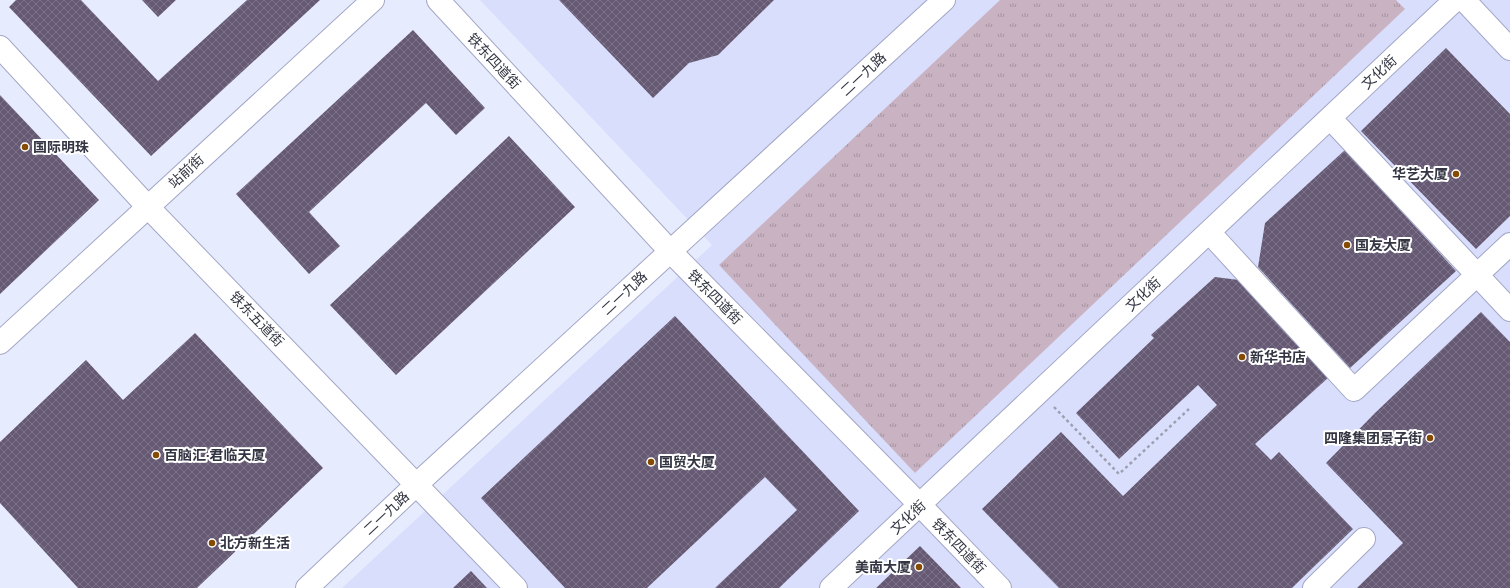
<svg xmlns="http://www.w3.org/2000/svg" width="1510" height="588" font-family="'PT Sans','Noto Sans SC',sans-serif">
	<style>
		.built { fill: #d9defd }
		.grass { fill: url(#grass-tufts) }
		.building { fill: url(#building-cross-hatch) }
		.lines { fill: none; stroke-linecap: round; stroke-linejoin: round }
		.minor-casing { stroke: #a3a7c6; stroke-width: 24 }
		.major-casing { stroke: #a3a7c6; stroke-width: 24 }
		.path { stroke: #9da0b0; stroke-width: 2.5; stroke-dasharray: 3 3; stroke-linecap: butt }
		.minor { stroke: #fff; stroke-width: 22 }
		.major { stroke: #fff; stroke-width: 22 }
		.poi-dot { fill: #854b00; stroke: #fff; stroke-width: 1.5 }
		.labels { text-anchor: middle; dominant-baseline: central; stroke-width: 4; stroke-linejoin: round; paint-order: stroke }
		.street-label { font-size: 14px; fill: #333542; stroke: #fff }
		.poi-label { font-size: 14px; font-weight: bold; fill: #333542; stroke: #fff; text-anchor: start }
	</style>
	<defs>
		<pattern id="grass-tufts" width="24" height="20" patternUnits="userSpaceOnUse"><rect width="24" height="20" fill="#c9b3c3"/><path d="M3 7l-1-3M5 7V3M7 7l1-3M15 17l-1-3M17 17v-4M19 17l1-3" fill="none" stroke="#a492a0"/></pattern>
		<pattern id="building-cross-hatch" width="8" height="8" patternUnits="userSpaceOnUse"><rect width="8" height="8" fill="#665973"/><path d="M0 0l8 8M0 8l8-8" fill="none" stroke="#7d7388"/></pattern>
	</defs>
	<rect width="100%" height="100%" fill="#e7ebfe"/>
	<path class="built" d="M480,0H1510V588H342L712,245Z"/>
	<path class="grass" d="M1000,0H1396L1405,9L915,473L719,265Z"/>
	<path class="building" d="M16,0H81L158,81L247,0H320L151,156L9,7Z
		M142,0H176L158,17Z
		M559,0H774L718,55L689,63L653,98Z
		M413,30L485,108L456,135L426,103L309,212L340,246L309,274L236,194Z
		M1446,48L1510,114V216L1476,249L1361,131Z
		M0,95L99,200L0,294Z
		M509,136L575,207L396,375L330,305Z
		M1345,150L1456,271L1350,368L1258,267L1265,223Z
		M1215,277L1239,280L1329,377L1255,444L1271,460L1279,452L1353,529L1292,588H1059L982,509L1061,432L1123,496L1217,405L1198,385L1119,459L1076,413L1154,338L1151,335Z
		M1481,312L1510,342V588H1357L1403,543L1326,463L1375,413Z
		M675,316L859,511L779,588H715L797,510L765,477L647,588H565L481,498Z
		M195,333L323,468L197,588H78L0,503V442L86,360L123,400Z
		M920,546L961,588H876Z
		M471,571L487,588H453Z"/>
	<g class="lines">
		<defs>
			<path id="minor" d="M438,0L670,251L920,505L1000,588
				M1464,0L1510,49
				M0,47L148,207L516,588
				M1330,118L1510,310
				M1209,232L1354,390L1510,244
				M0,343L373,0
				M831,588L1455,0
				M1314,588L1364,539"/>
			<path id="major" d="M307,588L417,484L944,0"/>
		</defs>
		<use href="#minor" class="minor-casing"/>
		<use href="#major" class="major-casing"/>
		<path class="path" d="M1054,407L1119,474L1189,409"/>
		<use href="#minor" class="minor"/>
		<use href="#major" class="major"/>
	</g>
	<g class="poi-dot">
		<circle cx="25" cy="147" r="4"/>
		<circle cx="1456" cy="174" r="4"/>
		<circle cx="1347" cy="245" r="4"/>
		<circle cx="1242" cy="357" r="4"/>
		<circle cx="1430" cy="438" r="4"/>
		<circle cx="156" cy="455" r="4"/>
		<circle cx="651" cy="462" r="4"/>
		<circle cx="212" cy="543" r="4"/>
		<circle cx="919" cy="567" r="4"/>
	</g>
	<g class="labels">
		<g class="street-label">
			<text transform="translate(494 61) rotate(47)">铁东四道街</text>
			<text transform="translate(1379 72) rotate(-43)">文化街</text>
			<text transform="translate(863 74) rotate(-43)">二一九路</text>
			<text transform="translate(186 171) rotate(-43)">站前街</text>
			<text transform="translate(624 293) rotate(-43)">二一九路</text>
			<text transform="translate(1143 294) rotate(-43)">文化街</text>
			<text transform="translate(715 297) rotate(45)">铁东四道街</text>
			<text transform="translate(257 319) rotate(46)">铁东五道街</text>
			<text transform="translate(386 513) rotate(-43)">二一九路</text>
			<text transform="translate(908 517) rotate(-43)">文化街</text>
			<text transform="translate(959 546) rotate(46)">铁东四道街</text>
		</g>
		<g class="poi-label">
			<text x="33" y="147">国际明珠</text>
			<text x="1448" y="174" text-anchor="end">华艺大厦</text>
			<text x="1355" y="245">国友大厦</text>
			<text x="1250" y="357">新华书店</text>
			<text x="1422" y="438" text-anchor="end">四隆集团景子街</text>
			<text x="164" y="455">百脑汇·君临天厦</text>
			<text x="659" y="462">国贸大厦</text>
			<text x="220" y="543">北方新生活</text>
			<text x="911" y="567" text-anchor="end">美南大厦</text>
		</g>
	</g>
</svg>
